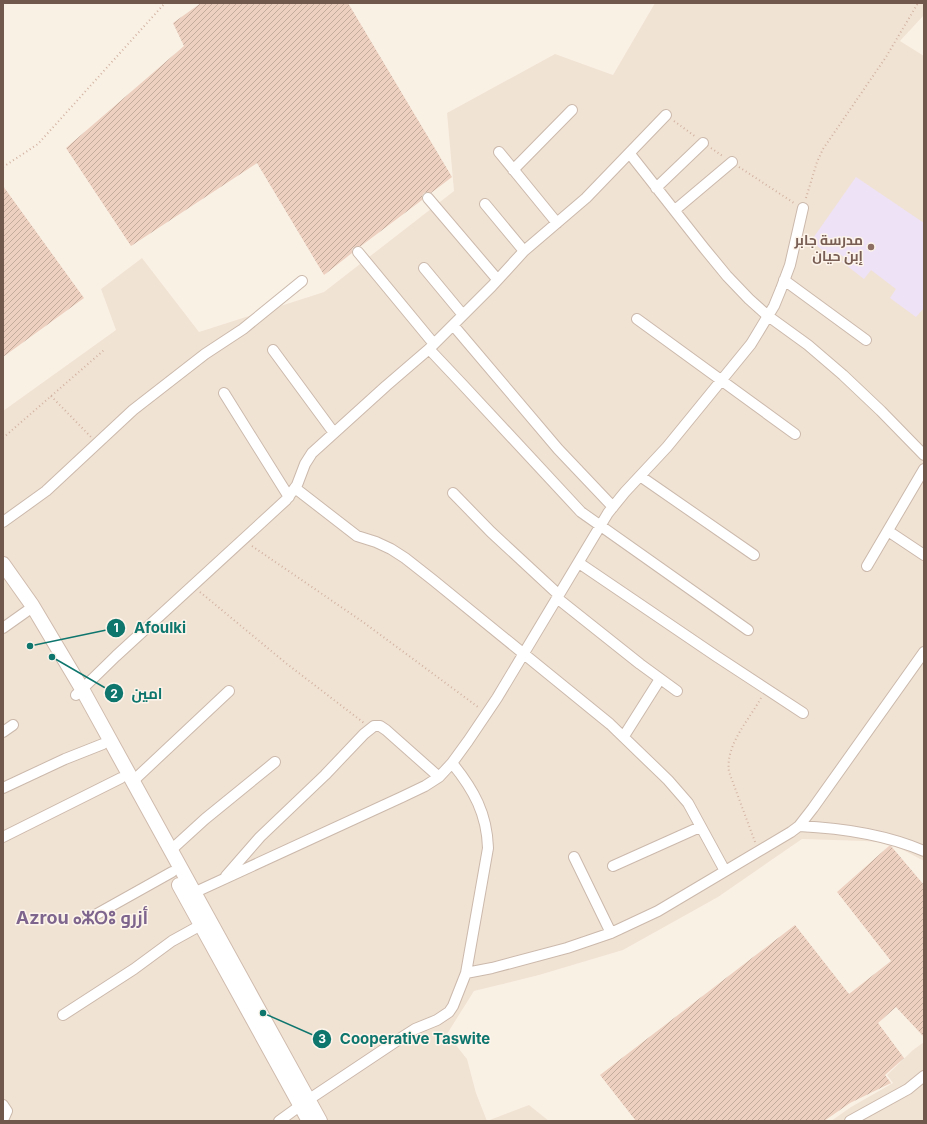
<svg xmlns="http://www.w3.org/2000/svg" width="927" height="1124" font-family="Inter,Cairo,'Noto Sans Tifinagh',sans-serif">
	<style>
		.residential { fill: #f1e3d4 }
		.education { fill: #eee2f6 }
		.building { fill: url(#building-hatch) }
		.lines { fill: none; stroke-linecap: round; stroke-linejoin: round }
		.minor-casing { stroke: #cbb9ac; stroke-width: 12 }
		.secondary-casing { stroke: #cfbbad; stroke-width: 16 }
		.path { stroke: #d2b3a2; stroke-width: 2; stroke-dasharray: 1 3; stroke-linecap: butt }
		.minor { stroke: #fff; stroke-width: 10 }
		.secondary { stroke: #fff; stroke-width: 14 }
		.education-dot { fill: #8d6e63; stroke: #fdf5eb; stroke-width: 1.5 }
		.labels { text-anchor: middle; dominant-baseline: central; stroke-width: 3; stroke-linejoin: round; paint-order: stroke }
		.education-label { font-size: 14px; font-weight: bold; fill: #785e54; stroke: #fdf5eb; text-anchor: end }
		.district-label { font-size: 18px; font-weight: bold; fill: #7e658d; stroke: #fdf5eb }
		.leader { fill: none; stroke: #0f766e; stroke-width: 1.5 }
		.callout-dot { fill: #0f766e; stroke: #fdf5eb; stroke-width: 1.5 }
		.mark-label { font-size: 12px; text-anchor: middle; font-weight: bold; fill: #fff }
		.callout-label { font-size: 15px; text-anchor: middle; font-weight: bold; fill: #0f766e; stroke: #fdf5eb; stroke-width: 3; stroke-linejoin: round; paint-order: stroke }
	</style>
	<defs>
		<pattern id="building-hatch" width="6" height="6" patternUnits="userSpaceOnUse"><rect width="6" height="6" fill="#edd0bf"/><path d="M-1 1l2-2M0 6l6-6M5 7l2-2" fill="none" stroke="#c4ac9d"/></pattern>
	</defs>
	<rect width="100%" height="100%" fill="#faf1e5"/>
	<path class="residential" d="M655,3H924V15L900,41L924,56V861L890,843L864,841L802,839L718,897L623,950L539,975L474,991L447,1034L467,1059L476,1093L487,1121H3V411L116,330L101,289L142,258L199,332L324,292L454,191L447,113L555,54L613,75Z
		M924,1042V1121H831L851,1107L893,1083L887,1075L913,1050Z
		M529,1105L549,1121H487Z"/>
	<path class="education" d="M856,177L924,223V308L916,317L890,298L896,289L871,270L864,279L842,262L845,258L837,252L831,257L811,241Z"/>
	<path class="building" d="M201,3H348L452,177L431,193L427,192L424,193L422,196V200L361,246L354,247L352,249V253L324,275L257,163L131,246L66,148L184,46L173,23Z
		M3,186L84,298L3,357Z
		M889,846H891L924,885V1037L896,1007L878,1023L904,1058L885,1075L891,1083L850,1103L824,1121H636L600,1075L795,925L849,994L891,961L837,892Z"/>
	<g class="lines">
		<defs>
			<path id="minor" d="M499,152L557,223
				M630,154L704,248L727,276L749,299L768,316L808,345L843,375L881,411L924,455
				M513,170L572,110
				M656,188L703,143
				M428,198L497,279
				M485,204L524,251
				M675,210L732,162
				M358,252L434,344
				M424,268L463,315
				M784,280L866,340
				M637,319L795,434
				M453,325L558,449L613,507
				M429,349L463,385L581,512L748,630
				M273,350L334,433
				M224,393L289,497
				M640,476L754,555
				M295,488L357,536L376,542L391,549L405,558L433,580L610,724L668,780L688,803L725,871
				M453,493L491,532L559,595
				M3,522L46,491L133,410L205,354L243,329L302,281
				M888,531L924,555
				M579,563L716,656L803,713
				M867,566L924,469
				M557,598L640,664L677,691
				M3,628L27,611
				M76,695L116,656L286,500L297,485L305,464L312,453L386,386L429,349L492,286L524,251L586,198L666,115
				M3,732L13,725
				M624,736L660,679
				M133,781L229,691
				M3,788L65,759L103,744
				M799,826C842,828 884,834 924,851
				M3,837L121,778
				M171,850L205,819L275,762
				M574,857L611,933
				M613,866L700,827
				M226,876L260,837L325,775L364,734L374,726H380L386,730L439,777
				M189,895L402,797L425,786L439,777L452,763L468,741L497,698L608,513L625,492L667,447L751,344L774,306L781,289L790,265L803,208
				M88,919L172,872
				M466,973L492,968L567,948L611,933L658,911L791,832L799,826L813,808L924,652
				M63,1015L134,969L172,941L201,925
				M3,1105L7,1111L3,1120
				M279,1121L308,1100L401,1038L415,1029L437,1020L449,1012L453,1006L466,973L488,848C487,814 474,790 452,763
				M850,1121L908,1089L924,1076"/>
			<path id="secondary" d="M3,564L32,605L82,689L320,1121
				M179,885L309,1121"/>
		</defs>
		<use href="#minor" class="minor-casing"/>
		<use href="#secondary" class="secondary-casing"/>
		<path class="path" d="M674,121L696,137
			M711,148L724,157
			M3,167L38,144L165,3
			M739,167L794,203
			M806,198L817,162L823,149L886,57L918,3
			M51,396L91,437
			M3,438L104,350
			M252,546L363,622L478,707
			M200,592L287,664L364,723
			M755,842L729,772C725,745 749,720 761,698"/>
		<use href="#minor" class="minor"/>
		<use href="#secondary" class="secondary"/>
	</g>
	<circle class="education-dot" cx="871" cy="247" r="4"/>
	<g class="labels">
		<g class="education-label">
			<text x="863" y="239">مدرسة جابر<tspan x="863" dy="16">إبن حيان</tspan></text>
		</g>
		<g class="district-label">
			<text x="82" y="917">Azrou ⴰⵣⵔⵓ أزرو</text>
		</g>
	</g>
	<path class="leader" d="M30 646L116 628M52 657L114 693M263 1013L322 1039"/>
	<g class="callout-dot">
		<circle cx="30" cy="646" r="4"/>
		<circle cx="52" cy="657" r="4"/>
		<circle cx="263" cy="1013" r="4"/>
		<circle cx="116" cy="628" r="10"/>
		<circle cx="114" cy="693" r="10"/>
		<circle cx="322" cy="1039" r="10"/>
	</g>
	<g class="mark-label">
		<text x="116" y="632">1</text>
		<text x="114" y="698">2</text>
		<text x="322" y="1043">3</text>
	</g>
	<g class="callout-label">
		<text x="160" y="633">Afoulki</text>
		<text x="147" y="699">امين</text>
		<text x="415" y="1044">Cooperative Taswite</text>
	</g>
	<rect width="927" height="1124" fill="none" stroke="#71584d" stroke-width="8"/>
</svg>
